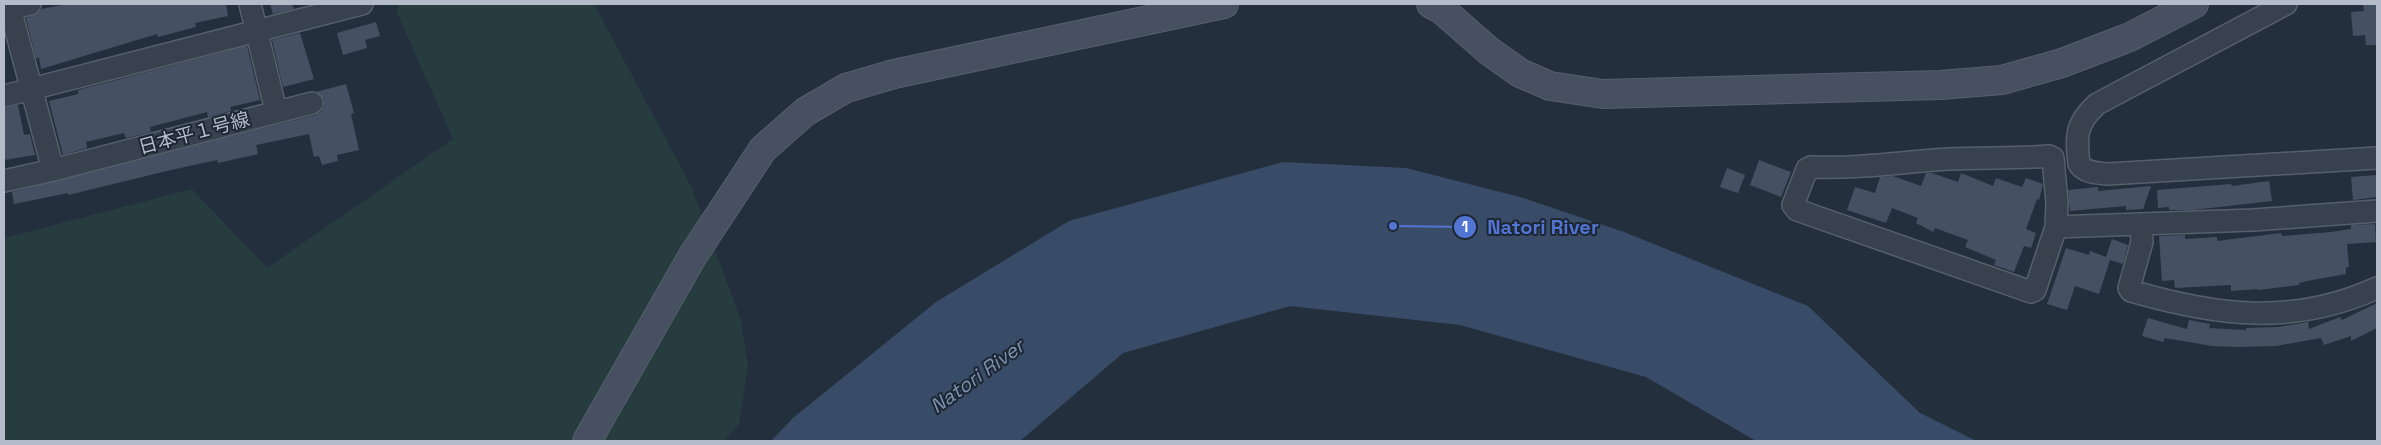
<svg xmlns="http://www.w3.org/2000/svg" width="2381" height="445" font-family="'Space Grotesk','Noto Sans JP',sans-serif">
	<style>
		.green { fill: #263c3f }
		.water { fill: #394c67 }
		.building { fill: #455162 }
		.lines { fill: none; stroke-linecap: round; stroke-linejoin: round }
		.street-casing { stroke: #565f6c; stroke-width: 24 }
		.secondary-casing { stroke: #565f6c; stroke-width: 30 }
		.street { stroke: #38414e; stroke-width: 21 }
		.secondary { stroke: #465061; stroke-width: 28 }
		.labels { text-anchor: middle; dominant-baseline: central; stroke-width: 4; stroke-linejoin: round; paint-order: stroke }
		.street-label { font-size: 19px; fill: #b4bcc9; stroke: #1d2633 }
		.water-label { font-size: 20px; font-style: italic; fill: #7c92b1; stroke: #1d2633 }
		.leader { fill: none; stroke: #5274d3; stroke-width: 2 }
		.callout-dot { fill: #5274d3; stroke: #1d2633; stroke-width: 2 }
		.mark-label { font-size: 15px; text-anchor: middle; font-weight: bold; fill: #fff }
		.callout-label { font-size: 20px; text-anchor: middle; font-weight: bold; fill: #5274d3; stroke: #1d2633; stroke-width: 4; stroke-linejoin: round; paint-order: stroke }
	</style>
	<rect width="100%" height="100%" fill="#242f3e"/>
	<path class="green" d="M398,4H594L691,186L741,320L748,366L739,424L724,441H4V238L192,189L267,268L453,139L397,13Z"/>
	<path class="water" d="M1283,162L1406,168L1520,197L1624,232L1808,306L1920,413L1976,441H1756L1646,377L1460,325L1290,306L1123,353L1020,441H771L793,418L936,302L1069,221Z"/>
	<path class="building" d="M68,4H226L228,16L195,23L196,27L158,37L157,34L41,69L39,58H36L26,18L38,13L41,9Z
		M270,4H292L294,9L273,14Z
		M2363,4H2377V45H2366L2365,35L2353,36L2351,12L2364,11Z
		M376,22L380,36L365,40L367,48L343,55L337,33Z
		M300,33L314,79L283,87L272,40Z
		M247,46L260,100L230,107L231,111L208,117L207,112L150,127L151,132L126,138L124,133L86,142L87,148L63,155L49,101L78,94V90Z
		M346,84L354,113L351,114L359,150L337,155L338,161L322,165L319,156L314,157L309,134L256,145L258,154L218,163L217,160L171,170L68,195V193L14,204L12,192L315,115L321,112L324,106V99L316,92Z
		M18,105L24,135L30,134L35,155L4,160V108Z
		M1759,160L1791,172L1781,197L1750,185Z
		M1727,168L1745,175L1738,193L1720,187Z
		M1926,173H1932L1958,182L1961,173L1993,186L1996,178L2022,187L2026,178L2043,184L2039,200L2037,199L2026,229L2036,233L2031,248L2024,246L2014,272L1994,265L1996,260L1965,247L1968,240L1935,228L1933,232L1916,223L1918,218L1892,208L1886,223L1847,210L1855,187L1875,193L1880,177L1893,176L1921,186Z
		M2377,175V197L2353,200L2351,177Z
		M2269,181L2272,201L2193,210H2169V207L2158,208L2157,190L2231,184L2232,186Z
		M2151,186L2143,209L2126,210V206L2070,211L2068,190L2098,187V191Z
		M2375,224L2376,242L2347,244L2349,267H2346V274L2307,281L2299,283V285L2258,290V289L2231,291V285L2175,288L2174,280L2162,281L2159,236L2185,235V239L2217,237V241L2281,233L2282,236L2331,232L2351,229V225Z
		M2112,239L2128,245L2123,264L2110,260L2099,294L2075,286L2067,310L2047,304L2066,248L2089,255L2090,251L2106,257Z
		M2377,303V328L2351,341V336L2324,345L2321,338L2276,346L2238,347L2212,346L2165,338L2163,342L2142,336L2148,318L2187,329L2189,320L2210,324L2209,328L2246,330V328L2278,327L2308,322L2309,329L2340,317L2342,320Z"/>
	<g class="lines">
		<defs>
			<path id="street" d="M9,4L53,170
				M250,4L276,111
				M2286,4L2097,104C2075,124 2076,136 2079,164C2085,173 2097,173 2108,174L2377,158
				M4,10L30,4
				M4,96L362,4
				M2049,156L2053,158L2057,203L2056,227L2035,290L2031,292L1797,210L1793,205L1807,169L1811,167C1857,169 1903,162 1949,159C1983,157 2016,159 2049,156Z
				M4,181L53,170L312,103
				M2141,224L2142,242L2129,288L2131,291C2217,316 2293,326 2377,288
				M2056,227L2253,220L2377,211"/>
			<path id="secondary" d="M1431,4L1441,9L1489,51L1520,73L1550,86L1603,94L1940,85L2002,80L2062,63L2130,37L2194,4
				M587,441L692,257L763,149L805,112L846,88L894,74L1224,4"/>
		</defs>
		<use href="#street" class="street-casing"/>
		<use href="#secondary" class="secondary-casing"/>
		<use href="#street" class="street"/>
		<use href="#secondary" class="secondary"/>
	</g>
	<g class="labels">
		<g class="street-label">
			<text transform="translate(194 133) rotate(-15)">日本平１号線</text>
		</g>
		<g class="water-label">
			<text transform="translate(977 376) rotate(-36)">Natori River</text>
		</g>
	</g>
	<path class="leader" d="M1393 226L1465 227"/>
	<g class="callout-dot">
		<circle cx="1393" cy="226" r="5"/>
		<circle cx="1465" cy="227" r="12"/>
	</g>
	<g class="mark-label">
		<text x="1465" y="232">1</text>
	</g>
	<g class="callout-label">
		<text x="1543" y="234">Natori River</text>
	</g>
	<rect width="2381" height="445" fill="none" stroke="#b4bcc9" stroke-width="10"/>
</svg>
